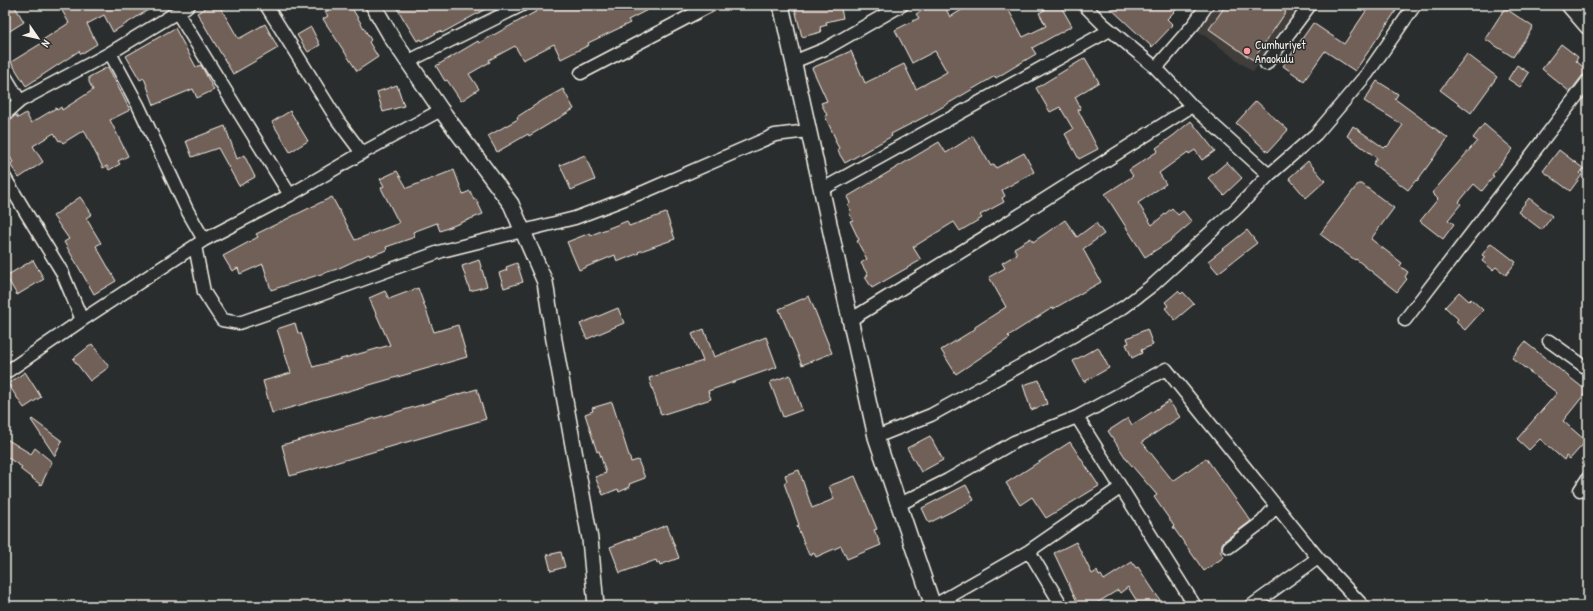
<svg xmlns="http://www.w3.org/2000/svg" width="1593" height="611" font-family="'Patrick Hand',sans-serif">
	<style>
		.built { fill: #3f3d3b }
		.building { fill: #716158; stroke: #f4f1e8 }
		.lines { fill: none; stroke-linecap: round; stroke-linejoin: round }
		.minor-casing { stroke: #f4f1e8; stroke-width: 15 }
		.tertiary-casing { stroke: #f4f1e8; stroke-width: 18 }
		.minor { stroke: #2a2d2e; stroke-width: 12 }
		.tertiary { stroke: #2a2d2e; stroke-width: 15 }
		.poi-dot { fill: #ff9aa2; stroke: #2a2d2e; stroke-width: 1.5 }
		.labels { text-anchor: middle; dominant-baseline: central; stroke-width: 3; stroke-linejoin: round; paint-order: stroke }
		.poi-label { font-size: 12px; fill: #f4f1e8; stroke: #2a2d2e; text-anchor: start }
	</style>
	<rect width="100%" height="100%" fill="#2a2d2e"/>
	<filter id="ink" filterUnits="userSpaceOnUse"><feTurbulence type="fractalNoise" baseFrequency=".025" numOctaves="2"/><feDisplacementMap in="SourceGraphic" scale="8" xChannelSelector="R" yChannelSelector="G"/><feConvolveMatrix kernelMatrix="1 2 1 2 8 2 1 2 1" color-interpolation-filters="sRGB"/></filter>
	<g filter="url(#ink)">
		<path class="built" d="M1216,5H1303L1253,72L1197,30Z"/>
		<path class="building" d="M5,5H14L24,22L5,34Z
			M59,5H156L113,32L104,15L87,24L97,44L81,54L79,51L26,86L11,62L42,43L41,41L69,23Z
			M211,5H219L238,38H240L265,24L278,48L233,74L197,13Z
			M337,5H350L371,40L369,42L378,57L357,71L323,19L328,16L325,12Z
			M395,5H493L442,33L440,31L422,41L421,39L417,41Z
			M534,5H657L628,20L630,23L588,43L589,45L561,59L554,44L523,60L515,46L489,60L490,62L469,74L479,89L461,101L447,80L445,81L436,66L478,41L479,43L537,11Z
			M794,5H840L843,18L826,22L827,25L820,27L821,32L802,37Z
			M933,5H944L950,17L970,5H1006L1023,37L1046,26L1039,13L1046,9L1044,5H1060L1072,26L1032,48L1036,54L1019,64L996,78L995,76L932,113L891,134L892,136L845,163L837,150L839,148L835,141L836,140L825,116L827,115L821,103L827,101L812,68L851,51L865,83L904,64L916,89L947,72L935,51L912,63L895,30L919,18L916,14Z
			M1107,5H1181L1167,19L1173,25L1152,47Z
			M1226,5H1276L1286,12L1253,60L1209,29Z
			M1370,5H1400L1355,71L1325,51L1304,81L1283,66L1313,23L1344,44Z
			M1505,8L1533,27L1513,57L1485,39Z
			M311,27L320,45L308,52L297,35Z
			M175,28L196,67L201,65L214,90L197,98L193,89L154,105L144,78L140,80L126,56Z
			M1561,44L1578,57L1576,61L1588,71V73L1582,76L1570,92L1542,69Z
			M1467,54L1497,77L1471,113L1440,90Z
			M1085,58L1099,82L1075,97L1081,109L1078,110L1098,149L1079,159L1065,134L1073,129L1060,107L1050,112L1036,88Z
			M1517,65L1529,73L1520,87L1508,79Z
			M108,67L130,110L110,120L128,156L118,161L120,164L109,170L107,166L103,168L84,130L63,143L61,140L59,141L54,133L33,146L43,162L19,178L10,164L13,162L5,149V121L10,120L16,115L18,118L26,113L31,123L56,108L57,110L61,107L62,110L93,90L89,82V77Z
			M1377,81L1398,94L1395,99L1448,138L1417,181L1416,180L1408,190L1373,164L1377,158L1347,136L1353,126L1384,148L1386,146L1387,147L1403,125L1364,101Z
			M397,85L404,106L383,112L377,92Z
			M563,89L574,109L529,136L528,134L497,152L488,136L518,119L517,117L543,100Z
			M1256,101L1288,130L1268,152L1236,123Z
			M290,111L308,141L290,152L272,122Z
			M1191,121L1215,151L1202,160L1195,150L1189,154L1188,152L1159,173L1166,184L1138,203L1152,225L1172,208L1178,215L1183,211L1192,222L1170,241L1145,257L1105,194L1133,176L1129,170L1158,151L1156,148L1174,135Z
			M1484,124L1513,149L1492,175L1494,176L1482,191L1474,184L1459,202L1461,204L1448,220L1454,224L1443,239L1420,221L1438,199L1432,193L1477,141L1473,138Z
			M225,126L237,159L244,155L255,177L239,186L218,148L192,157L186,141Z
			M973,136L991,166L994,164L996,168L1024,153L1034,172L1002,190L1005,196L1002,198L1004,202L980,215L982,218L960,231L954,222L915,246L913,247L921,260L872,288L865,277L868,275L861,263L867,259L857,241L859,240L850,221L853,220L849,213L851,211L848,205L850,203L847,197L939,142L946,153Z
			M1559,150L1584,169L1580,173L1582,175L1570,191L1543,171Z
			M585,155L595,180L571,190L560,165Z
			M1308,161L1325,181L1306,198L1289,178Z
			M1227,162L1242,178L1224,195L1208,178Z
			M454,170L463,194L470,191L474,200L476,199L483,214L440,231L437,223L413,232L415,237L386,247L387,250L370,256L369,254L337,269L271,290L263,264L240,274L238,268L232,271L223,256L258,237L256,234L332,197L355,240L397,224L399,223L381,188L384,186L380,179L397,171L407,188Z
			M1358,184H1362L1394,208L1371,239L1402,263L1400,266L1408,272L1405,277L1407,279L1397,292L1356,259L1355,260L1320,234Z
			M80,197L92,214L86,218L101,243L96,246L116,281L94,294L64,242L69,239L53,216Z
			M1529,198L1552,216L1542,230L1518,212Z
			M666,213L675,239L638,252L639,253L617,262L615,255L579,270L567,242L590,233L591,235L627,221L629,226Z
			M1065,220L1077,237L1096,223L1104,234L1083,249L1101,282L1053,309L1052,308L1008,336L1010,338L956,374L941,350L975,329V327L1006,307L989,277L1005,268L1002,263L1017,254L1014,248L1031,238L1033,242Z
			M1247,230L1257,243L1218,273L1208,261Z
			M1491,243L1516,262L1506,275L1496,267L1493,270L1482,261L1485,257L1482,255Z
			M33,260L44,279L17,295L6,276Z
			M479,260L487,286L470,291L462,266Z
			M517,263L523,282L504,288L499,273L507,270L506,267Z
			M418,288L434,332L458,325L467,357L272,413L263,381L291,373L277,329L295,323L298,333H301L313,367L390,345L369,298L385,291L389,299Z
			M1178,291L1181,294L1183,292L1194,304L1175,320L1165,308L1168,306L1165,302Z
			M1459,292L1469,301L1471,299L1483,310L1465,330L1456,322L1458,319L1445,307Z
			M809,296L832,353L802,365L779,309Z
			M618,308L624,323L587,339L580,324Z
			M704,329L714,357L766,337L777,367L708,391L711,399L661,415L649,378L703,361L692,334Z
			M1147,329L1153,345L1141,350L1142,353L1132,358L1126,344L1129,343L1127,338Z
			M1525,342L1587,391L1563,421L1586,441L1570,459L1566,456L1564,460L1540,439L1529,450L1517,439L1557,393L1512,358Z
			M92,344L109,367L90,381L73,359Z
			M1098,347L1109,368L1084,382L1073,361Z
			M25,372L41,397L24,408L8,384Z
			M790,375L802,410L783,417L770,382Z
			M1039,380L1047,404L1031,410L1023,385Z
			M477,389L486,419L290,476L282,445Z
			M1169,401L1180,417L1142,442L1173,481L1206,458L1251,521L1224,541L1222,544V549L1220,551L1224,557L1204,571L1173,527L1174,526L1154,497L1157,495L1127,460L1108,431L1128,418L1132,425Z
			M612,402L631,462L638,460L645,478L629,484L630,487L619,492L618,489L603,495L595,477L606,473L599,451L597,452L585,414L593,411L592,408Z
			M32,419L62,441L55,456L31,420Z
			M930,436L943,460L921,472L907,448Z
			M5,438L31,454L35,448L52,462L41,485L20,469L22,467L5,456Z
			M1070,442L1099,486L1046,518L1032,497L1020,505L1006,483Z
			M799,470L812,508L834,499L829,486L855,476L877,529L874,530L881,545L847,559L841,546L816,557L814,553L809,555L797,526L799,525L784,483L787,481L785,475Z
			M966,485L974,500L929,523L922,508Z
			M667,525L679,558L660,565L659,562L657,563L656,560L620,573L610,547Z
			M1076,542L1092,574L1097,571L1099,576L1101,575L1104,580L1132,562L1136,568L1138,567L1160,600L1151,606H1140L1128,587L1120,593L1118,590L1092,606H1079L1054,553Z
			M561,552L565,567L551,571L547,555Z"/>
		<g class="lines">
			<defs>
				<path id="minor" d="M266,5L338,121L362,153
					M1084,5L1103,24L1156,68L1192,106L1269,175
					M177,12L290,195
					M110,53L138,105L187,210L204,240
					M409,61L522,5
					M793,62L825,49L902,5
					M1266,64L1310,5
					M1156,68L1194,24L1207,5
					M581,73L711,5
					M5,76L20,101
					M5,114L20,101L110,53L189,5
					M5,178L62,272L82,320
					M821,190L1110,30
					M195,246L204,292L222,320L239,323L320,295L442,251L575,218L646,191L775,135L808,131
					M850,320L985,237L1192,106
					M1405,320L1588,81
					M1549,341L1588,369
					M5,373L82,320L204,240L290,195L362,153L441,110
					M1077,417L1195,606
					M876,437L931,415L1027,362L1124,307L1154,284L1236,209L1269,175L1316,134L1367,74L1415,5
					M1580,490L1588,478
					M898,505L948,480L1014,442L1077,417L1166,369L1318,558L1363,606
					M1229,547L1262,522L1276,506
					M1029,551L1062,606
					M933,606L1029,551L1120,488
					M1251,606L1318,558"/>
				<path id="tertiary" d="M373,5L392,38L441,110L511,204L545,282L554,340L590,539L596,606
					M781,5L876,437L933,606
					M1569,5L1588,27"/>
			</defs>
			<use href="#minor" class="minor-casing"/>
			<use href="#tertiary" class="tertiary-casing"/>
			<use href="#minor" class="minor"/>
			<use href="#tertiary" class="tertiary"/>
		</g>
	</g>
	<circle class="poi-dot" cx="1247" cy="51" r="4"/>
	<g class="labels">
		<g class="poi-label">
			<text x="1255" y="44">Cumhuriyet<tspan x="1255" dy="14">Anaokulu</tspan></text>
		</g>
	</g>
	<rect width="1593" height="611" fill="none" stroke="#2a2d2e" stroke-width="20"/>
	<rect x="10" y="10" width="1573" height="591" fill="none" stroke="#f4f1e8" stroke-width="1.5" filter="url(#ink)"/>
	<g transform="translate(38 38) rotate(124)" stroke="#2a2d2e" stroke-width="3" paint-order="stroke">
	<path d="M0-3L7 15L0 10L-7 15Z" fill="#f4f1e8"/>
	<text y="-6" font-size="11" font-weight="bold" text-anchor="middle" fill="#f4f1e8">N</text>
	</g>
</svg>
